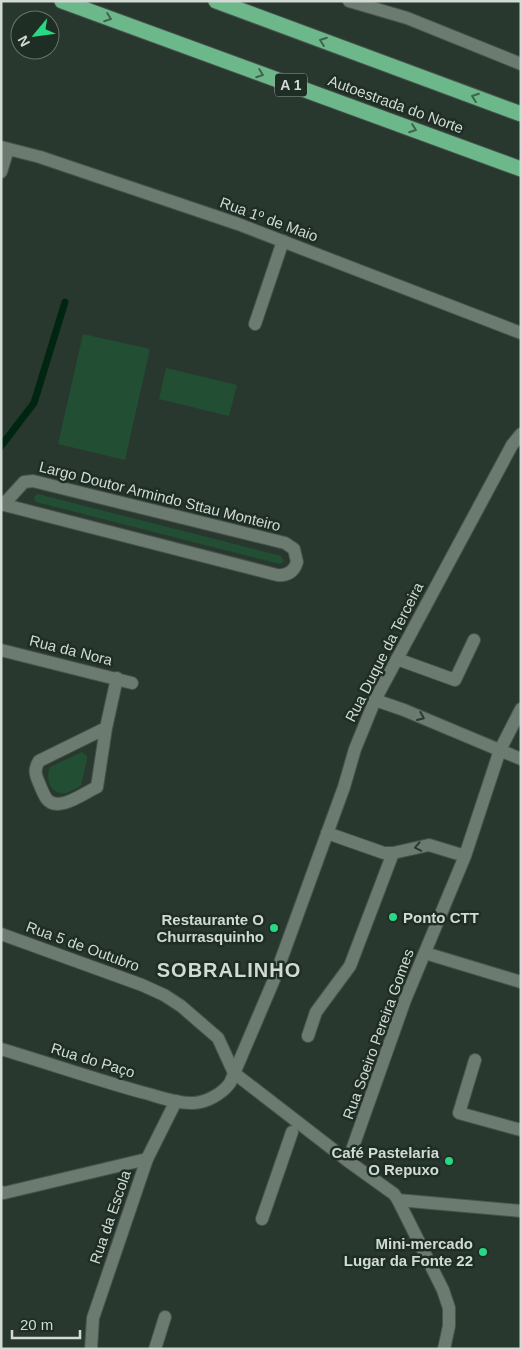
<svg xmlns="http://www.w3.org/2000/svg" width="522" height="1350" font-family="Arial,sans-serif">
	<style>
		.green { fill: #224e34 }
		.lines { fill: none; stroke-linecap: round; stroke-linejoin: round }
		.stream { stroke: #002510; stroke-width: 7 }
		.lane-casing { stroke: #47534c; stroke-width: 14 }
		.street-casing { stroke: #47534c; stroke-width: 14 }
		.secondary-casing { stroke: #47534c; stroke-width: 14 }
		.highway-casing { stroke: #47534c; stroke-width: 17 }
		.lane { stroke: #6b7b70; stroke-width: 12 }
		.street { stroke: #6b7b70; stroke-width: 12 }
		.secondary { stroke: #6b7b70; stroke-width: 12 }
		.highway { stroke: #6db88a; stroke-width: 15 }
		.oneway { stroke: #3e654d }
		.oneway2 { stroke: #2a3a30 }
		.poi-dot { fill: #29d885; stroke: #1f2e25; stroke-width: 2 }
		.labels { text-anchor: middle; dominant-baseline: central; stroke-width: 5; stroke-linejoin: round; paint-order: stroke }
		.shield { fill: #1f2e25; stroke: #9ca6a0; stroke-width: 1 }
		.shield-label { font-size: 14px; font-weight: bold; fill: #d1dad4 }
		.street-label { font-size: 15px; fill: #d1dad4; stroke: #1f2e25 }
		.poi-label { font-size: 15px; font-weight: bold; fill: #d1dad4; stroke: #1f2e25; text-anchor: end }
		.district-label { font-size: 20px; font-weight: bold; letter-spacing: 1px; fill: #d1dad4; stroke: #1f2e25 }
	</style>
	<rect width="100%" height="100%" fill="#29382e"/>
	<path class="green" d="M83,334L150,349L125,460L58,444Z
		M166,368L237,385L229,416L159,399Z
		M38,494L281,556L284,561L280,564L36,502L34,497Z
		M82,752L87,756V759L81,786C76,788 71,792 66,793C50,796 45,778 50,767Z"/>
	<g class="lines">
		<path class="stream" d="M1,446L34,403L65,302"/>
		<defs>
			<path id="lane" d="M1,1192L4,1193L147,1159"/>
			<path id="street" d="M349,1L407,18L521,64
				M1,147L40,157L238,224L521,333
				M1,172L8,149
				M255,324L283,241
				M1,504L277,575C287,576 294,572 297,562L294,549L285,543L33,481L24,482L4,504
				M1,650L132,683
				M397,659L455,680L474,640
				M375,700L404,710L521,759
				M106,728L39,761C34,769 35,774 39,783C41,788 43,793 46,798C57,814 84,793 97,787L106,728L117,678
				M327,833L384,853H393L429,845L465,856
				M1,934L142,985L164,995L181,1006L218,1038L234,1073
				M425,953L521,982
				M308,1036L316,1012L350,966L393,853
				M475,1060L459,1113L521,1130
				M348,1161L405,1000L465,856L500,750L521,709
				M398,1200L521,1211
				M262,1219L292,1132
				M91,1349L93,1318L147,1159L176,1101
				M155,1349L165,1317"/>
			<path id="secondary" d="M1,1049C48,1063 94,1079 141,1092C158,1096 176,1104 194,1103C207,1102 222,1094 230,1083L273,982L344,787L355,749L375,700L512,445L521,434
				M234,1073L348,1161L394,1194L398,1200L443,1290L449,1308V1326L444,1349"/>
			<path id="highway" d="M62,1L521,169
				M216,1L521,114"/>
		</defs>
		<use href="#lane" class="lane-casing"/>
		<use href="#street" class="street-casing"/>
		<use href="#secondary" class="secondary-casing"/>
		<use href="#highway" class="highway-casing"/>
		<use href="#lane" class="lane"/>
		<use href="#street" class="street"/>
		<use href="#secondary" class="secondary"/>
		<use href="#highway" class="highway"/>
	</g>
	<defs><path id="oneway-chevron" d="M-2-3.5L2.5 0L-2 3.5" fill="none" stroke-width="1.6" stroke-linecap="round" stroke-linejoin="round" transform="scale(1.25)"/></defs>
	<g class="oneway">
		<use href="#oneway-chevron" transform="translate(108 18) rotate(20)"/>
		<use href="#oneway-chevron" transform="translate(323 41) rotate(-160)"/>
		<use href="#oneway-chevron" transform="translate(260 74) rotate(20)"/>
		<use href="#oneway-chevron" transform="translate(475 97) rotate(-160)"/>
		<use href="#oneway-chevron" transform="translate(413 129) rotate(20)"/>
	</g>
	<g class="oneway2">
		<use href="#oneway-chevron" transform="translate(421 717) rotate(23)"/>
		<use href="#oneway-chevron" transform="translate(418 847) rotate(169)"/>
	</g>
	<g class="poi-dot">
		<circle cx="393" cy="917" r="5"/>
		<circle cx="274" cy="928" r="5"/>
		<circle cx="449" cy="1161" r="5"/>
		<circle cx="483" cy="1252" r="5"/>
	</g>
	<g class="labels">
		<rect class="shield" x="275" y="73.5" width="32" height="23" rx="4"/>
		<g class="shield-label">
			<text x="291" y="85">A 1</text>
		</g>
		<g class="street-label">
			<text transform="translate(396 104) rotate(20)">Autoestrada do Norte</text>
			<text transform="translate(269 219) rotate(20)">Rua 1º de Maio</text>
			<text transform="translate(160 496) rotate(14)">Largo Doutor Armindo Sttau Monteiro</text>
			<text transform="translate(71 650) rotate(14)">Rua da Nora</text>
			<text transform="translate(384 652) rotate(-63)">Rua Duque da Terceira</text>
			<text transform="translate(83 946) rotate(20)">Rua 5 de Outubro</text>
			<text transform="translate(378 1034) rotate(-70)">Rua Soeiro Pereira Gomes</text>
			<text transform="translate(93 1060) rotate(17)">Rua do Paço</text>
			<text transform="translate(110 1217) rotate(-71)">Rua da Escola</text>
		</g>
		<g class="poi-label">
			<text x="403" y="917" text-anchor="start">Ponto CTT</text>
			<text x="264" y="919">Restaurante O<tspan x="264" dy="17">Churrasquinho</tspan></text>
			<text x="439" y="1152">Café Pastelaria<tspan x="439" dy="17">O Repuxo</tspan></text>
			<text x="473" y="1243">Mini-mercado<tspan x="473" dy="17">Lugar da Fonte 22</tspan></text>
		</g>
		<g class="district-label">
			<text x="229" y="970">SOBRALINHO</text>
		</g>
	</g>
	<rect width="522" height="1350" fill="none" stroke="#d1dad4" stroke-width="5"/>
	<g transform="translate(35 35) rotate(241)"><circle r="24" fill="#1f2e25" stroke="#66736b"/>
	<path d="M0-4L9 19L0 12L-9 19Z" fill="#29d885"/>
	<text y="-8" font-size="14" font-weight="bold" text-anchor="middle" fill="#d1dad4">N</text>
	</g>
	<path d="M12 1330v8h68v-8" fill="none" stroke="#d1dad4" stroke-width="2.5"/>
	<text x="20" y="1330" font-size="15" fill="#d1dad4" stroke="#1f2e25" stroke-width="4" paint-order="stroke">20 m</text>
</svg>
